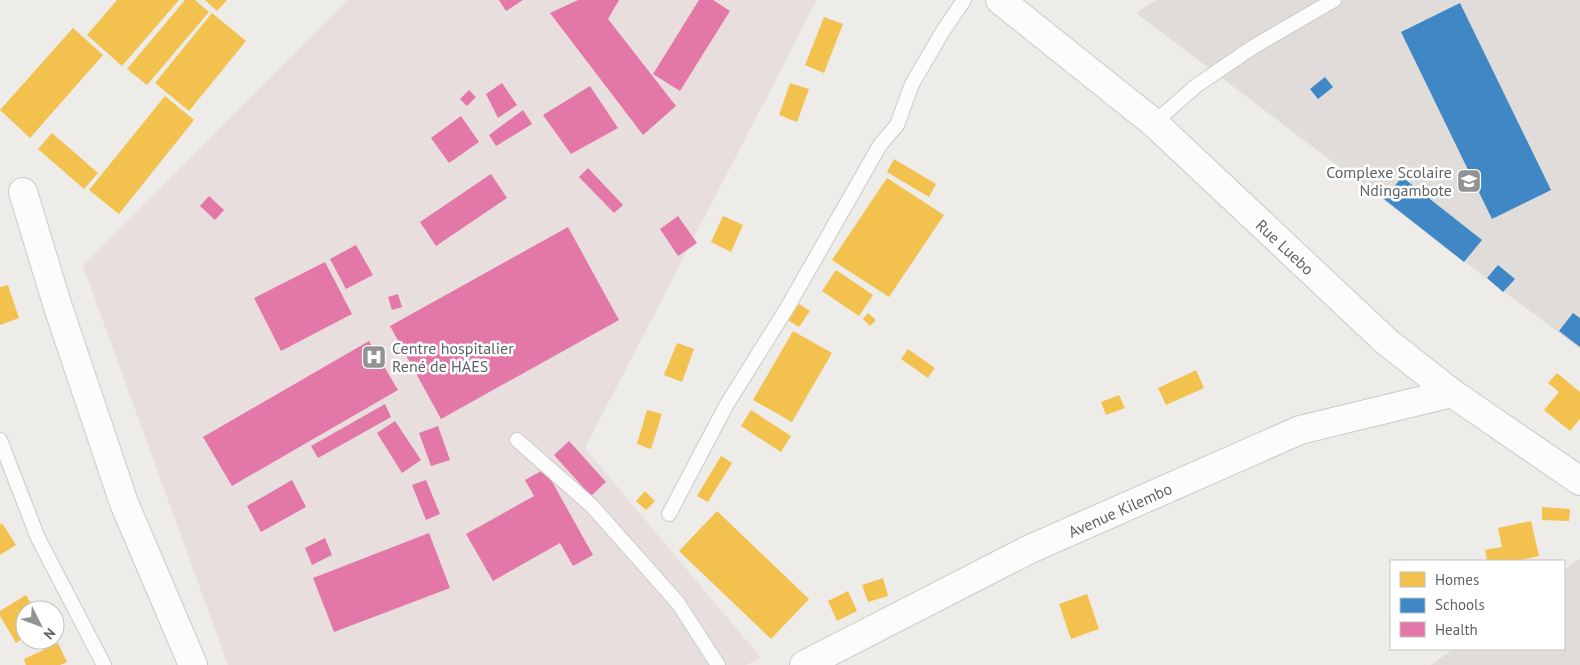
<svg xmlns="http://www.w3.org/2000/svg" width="1580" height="665" font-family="'PT Sans',sans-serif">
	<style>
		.education { fill: #dfdcd9 }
		.medical { fill: #e9dede }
		.homes { fill: #f2c14e }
		.schools { fill: #3f88c5 }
		.health { fill: #e377a8 }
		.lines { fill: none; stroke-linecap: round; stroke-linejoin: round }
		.lane-casing { stroke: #cacac9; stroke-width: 16 }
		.street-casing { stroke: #cacac9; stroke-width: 30 }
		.secondary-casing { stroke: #c8c9c9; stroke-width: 30 }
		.lane { stroke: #fcfcfc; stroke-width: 14 }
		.street { stroke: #fcfcfc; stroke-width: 28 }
		.secondary { stroke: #fcfcfc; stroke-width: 28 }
		.labels { text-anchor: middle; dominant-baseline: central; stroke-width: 5; stroke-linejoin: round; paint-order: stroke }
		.poi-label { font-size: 16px; fill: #5f6366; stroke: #fff; text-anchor: end }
		.street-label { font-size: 16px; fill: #5f6366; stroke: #fff }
	</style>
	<rect width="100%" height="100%" fill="#eeece9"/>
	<path class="education" d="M1156,0H1580V349L1136,13Z
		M1580,558V665H1431L1453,649H1564V570Z"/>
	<path class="medical" d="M347,0H817L585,448L761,658L746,665H228L83,266Z"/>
	<path class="homes" d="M117,0H179L122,66L87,35Z
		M185,0H195L209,12L147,85L127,69Z
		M205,0H227L217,11Z
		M212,13L246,41L189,111L155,83Z
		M824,17L843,24L824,73L805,65Z
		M73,28L103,55L30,138L0,110Z
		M790,83L809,89L797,122L779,115Z
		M165,96L194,120L119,214L89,190Z
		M52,133L98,173L84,189L38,149Z
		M894,159L936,184L929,197L887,172Z
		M887,178L944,215L889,297L832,260Z
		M723,216L743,225L731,252L711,242Z
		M836,270L873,295L859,316L822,291Z
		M8,285L19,318L0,325V287Z
		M799,304L810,311L799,327L788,320Z
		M868,313L876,320L870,326L863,319Z
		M793,331L832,353L792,422L753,400Z
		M677,343L694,349L682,382L664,375Z
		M908,349L935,368L928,378L901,359Z
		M1196,370L1204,388L1166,405L1158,388Z
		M1557,373L1580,392V419L1570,431L1544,410L1559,392L1548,383Z
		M1119,395L1125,408L1106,415L1101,402Z
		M647,410L662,414L651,449L637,444Z
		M751,410L791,436L781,452L741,426Z
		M721,456L732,463L708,502L697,496Z
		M645,491L655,501L646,510L636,501Z
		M1542,507L1570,509L1569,521L1542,520Z
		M717,511L809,599L771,639L679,551Z
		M1531,521L1539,556L1516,561H1487L1485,550L1502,547L1498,528Z
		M2,523L16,545L0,555V525Z
		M883,578L888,596L868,602L862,585Z
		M848,591L857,611L837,621L828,601Z
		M1087,594L1099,629L1071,639L1059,604Z
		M26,595L35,610H25V637L16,643L0,616V611Z
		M58,643L67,662L60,665H26L24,659Z"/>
	<path class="schools" d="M1460,3L1551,190L1492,219L1401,32Z
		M1325,77L1333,87L1318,99L1310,89Z
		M1402,177L1482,240L1464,262L1384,199Z
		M1498,265L1515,279L1503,292L1487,278Z
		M1573,313L1580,318V347L1559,331Z"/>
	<path class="health" d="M499,0H523L506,11Z
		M578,0H619L608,19L676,106L643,135L550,13Z
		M699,0H713L730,11L680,91L653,74Z
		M502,83L517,105L498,118L486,94Z
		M590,86L618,128L571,154L543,115Z
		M469,90L476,97L467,106L460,99Z
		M523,110L532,124L496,146L489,135Z
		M461,116L479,142L449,163L431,138Z
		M588,168L623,205L614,213L579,177Z
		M491,174L507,198L436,246L420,222Z
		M209,196L224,210L215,220L200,206Z
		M678,216L697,243L678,256L660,229Z
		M568,227L619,320L441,419L390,326Z
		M356,245L373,275L346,289L330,259Z
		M325,262L352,314L281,351L254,298Z
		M398,294L402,307L392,310L388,297Z
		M369,341L398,390L232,486L203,437Z
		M385,404L391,417L318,458L311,446Z
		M395,421L421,460L402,473L377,433Z
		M438,426L450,460L431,466L419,433Z
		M569,441L606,482L591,496L554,455Z
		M545,469L593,555L573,566L560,543L493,581L466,534L534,496L525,480Z
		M292,480L306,507L261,532L247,506Z
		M426,480L440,514L426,520L412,485Z
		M429,533L450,588L334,632L313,578Z
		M325,538L332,555L312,565L305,548Z"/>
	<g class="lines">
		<defs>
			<path id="lane" d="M1154,123L1196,86L1253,47L1334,0
				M0,440L38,538L104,665
				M517,440L592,506L678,603L718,665
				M669,514L727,404L787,308L880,145L897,125L912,84L943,31L964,0"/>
			<path id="street" d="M23,192L58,307L124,503L193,665
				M804,665L1028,550L1300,430L1452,393"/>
			<path id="secondary" d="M1000,0L1154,123L1387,342L1452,393L1580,481"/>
		</defs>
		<use href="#lane" class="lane-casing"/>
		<use href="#street" class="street-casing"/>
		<use href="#secondary" class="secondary-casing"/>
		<use href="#lane" class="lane"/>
		<use href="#street" class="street"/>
		<use href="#secondary" class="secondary"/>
	</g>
	<defs>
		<symbol id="school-square" viewBox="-11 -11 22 22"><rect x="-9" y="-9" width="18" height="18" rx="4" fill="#919394" stroke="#fff"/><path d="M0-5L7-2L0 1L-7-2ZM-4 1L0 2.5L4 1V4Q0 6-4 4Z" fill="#fff"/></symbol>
		<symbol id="hospital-square" viewBox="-11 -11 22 22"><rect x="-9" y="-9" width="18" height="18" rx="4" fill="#919394" stroke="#fff"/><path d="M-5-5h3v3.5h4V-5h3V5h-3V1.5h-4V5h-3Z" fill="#fff"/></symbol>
	</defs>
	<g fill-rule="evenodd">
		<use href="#school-square" x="1455" y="167" width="28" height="28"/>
		<use href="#hospital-square" x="360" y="343" width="28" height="28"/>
	</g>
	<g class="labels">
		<g class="poi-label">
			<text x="1452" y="172">Complexe Scolaire<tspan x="1452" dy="18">Ndingambote</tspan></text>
			<text x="392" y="348" text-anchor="start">Centre hospitalier<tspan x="392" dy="18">René de HAES</tspan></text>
		</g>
		<g class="street-label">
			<text transform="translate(1285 247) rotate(43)">Rue Luebo</text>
			<text transform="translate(1120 510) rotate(-24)">Avenue Kilembo</text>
		</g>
	</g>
	<rect x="1390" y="560" width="175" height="90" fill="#ffffff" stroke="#bfc1c2"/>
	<rect x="1400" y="572" width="25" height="15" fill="#f2c14e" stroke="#bfc1c2"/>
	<text x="1435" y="585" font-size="15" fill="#5f6366">Homes</text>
	<rect x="1400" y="598" width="25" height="15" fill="#3f88c5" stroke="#bfc1c2"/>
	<text x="1435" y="610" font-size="15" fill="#5f6366">Schools</text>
	<rect x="1400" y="622" width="25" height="15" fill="#e377a8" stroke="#bfc1c2"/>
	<text x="1435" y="635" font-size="15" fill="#5f6366">Health</text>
	<g transform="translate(40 625) rotate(132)"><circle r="24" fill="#ffffff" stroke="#bfc1c2"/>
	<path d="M0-4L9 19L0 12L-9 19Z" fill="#919394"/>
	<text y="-8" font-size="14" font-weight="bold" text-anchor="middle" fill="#5f6366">N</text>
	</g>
</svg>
